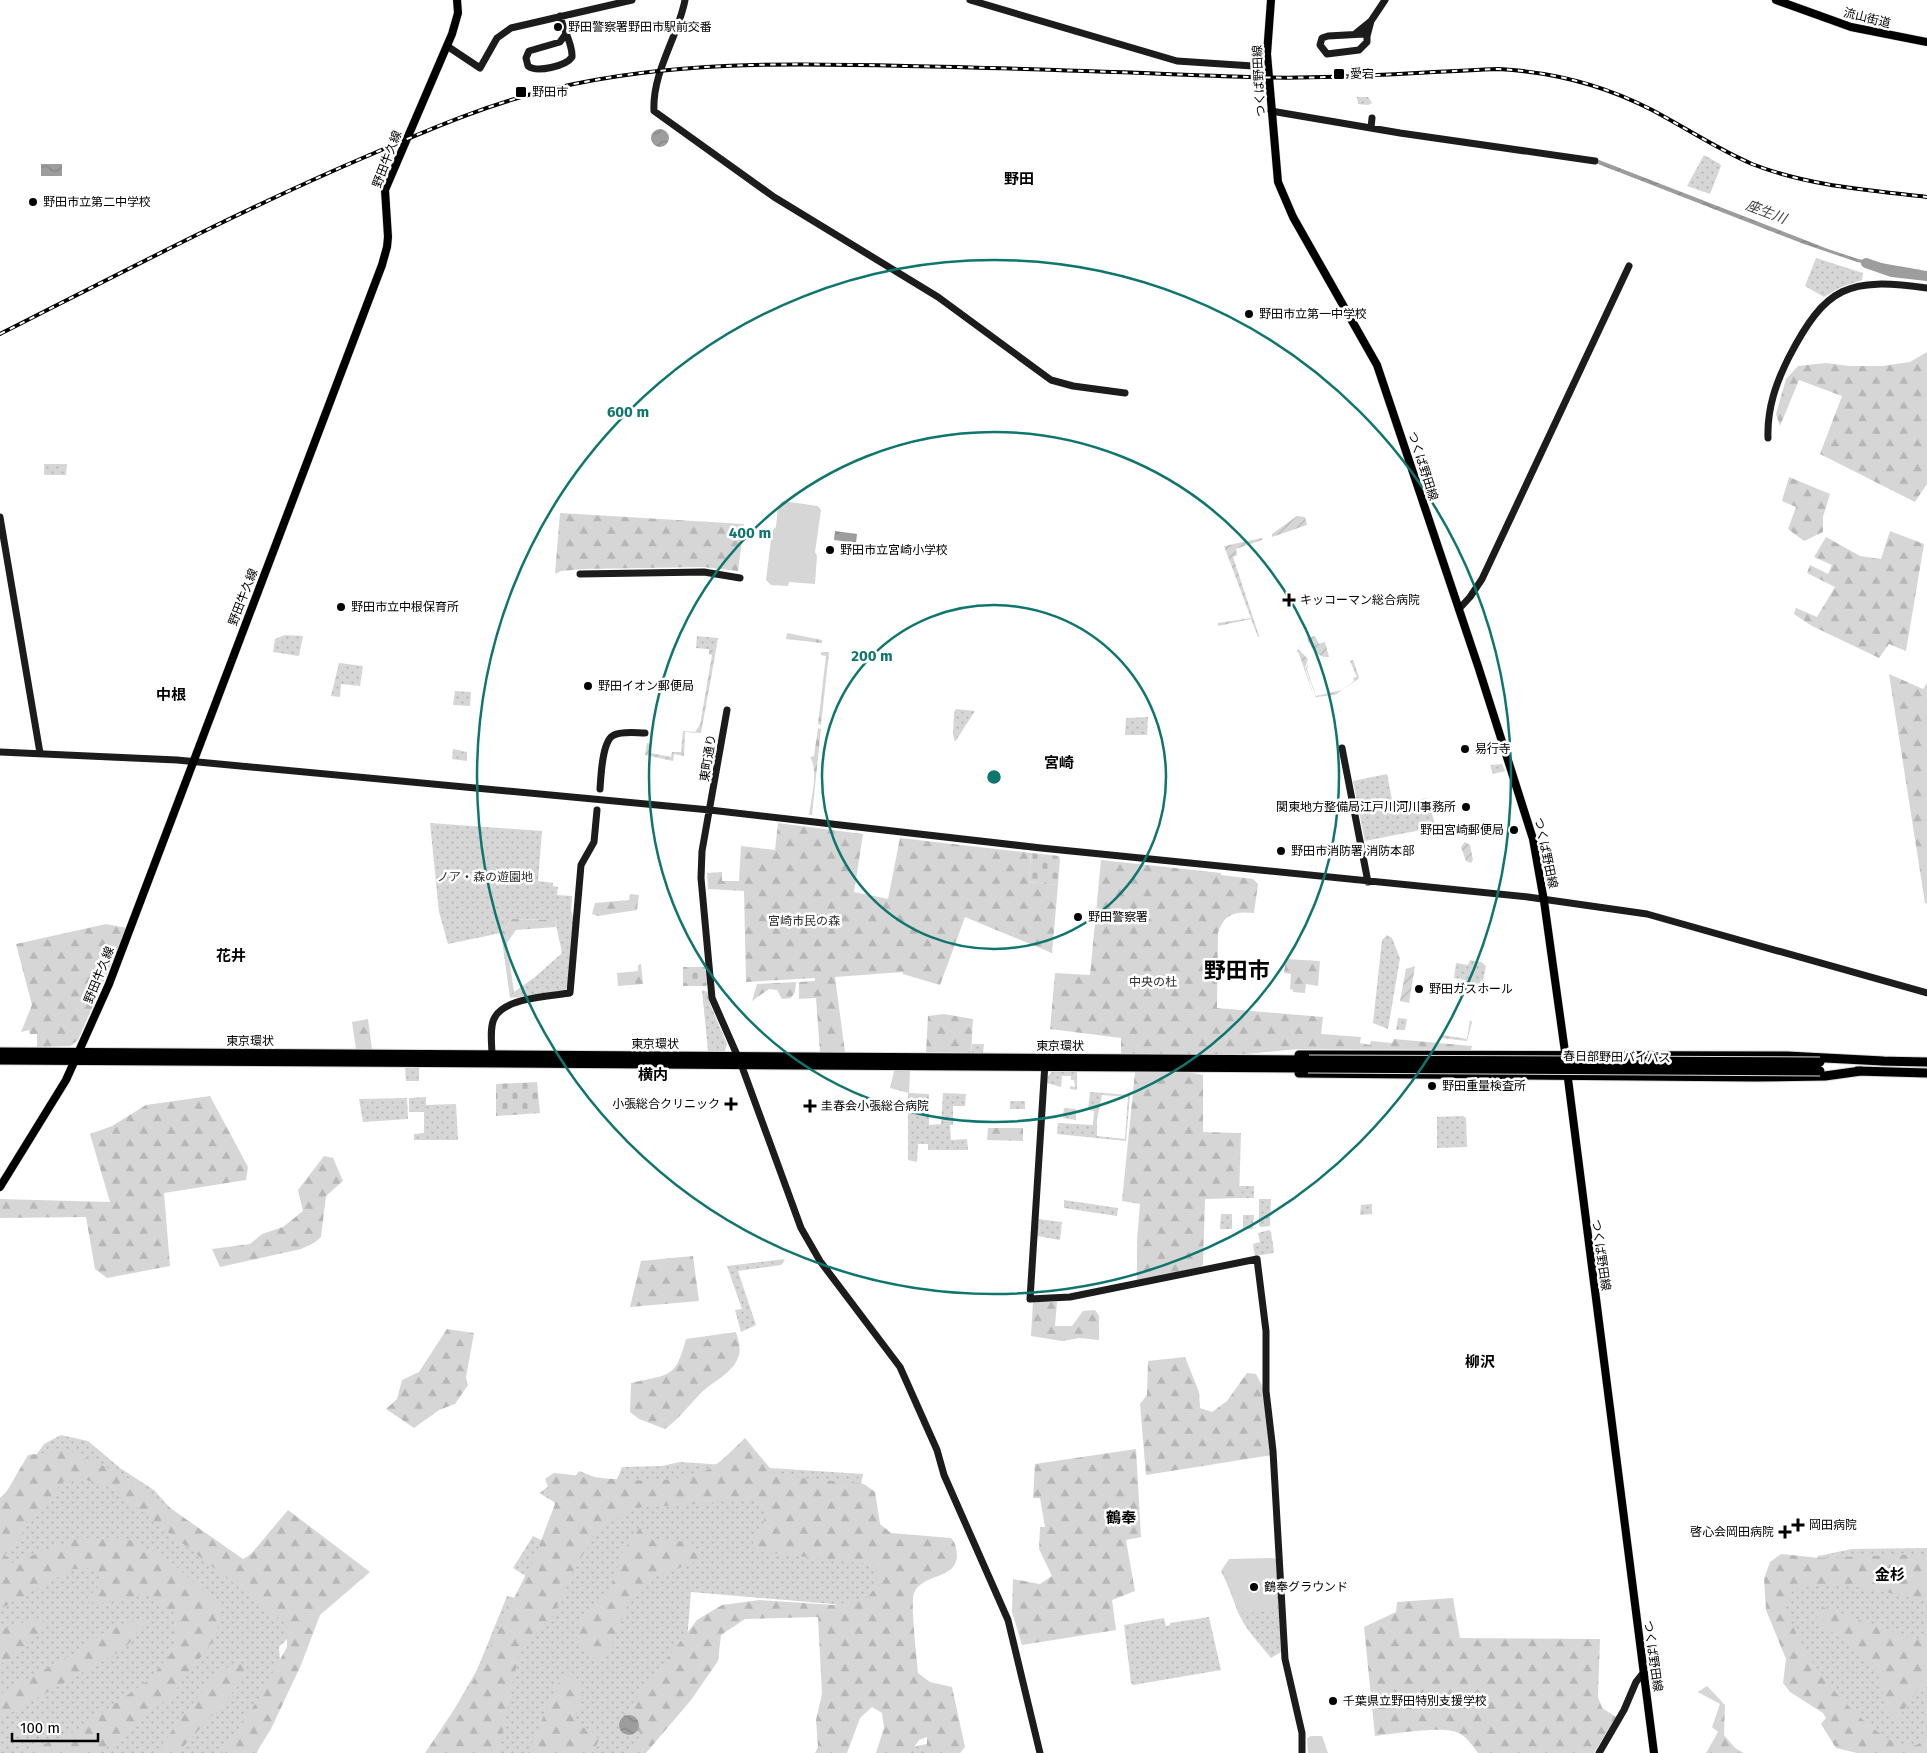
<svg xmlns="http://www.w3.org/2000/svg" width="1927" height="1753" font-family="'Fira Sans','Noto Sans JP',sans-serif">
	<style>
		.grass { fill: url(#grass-dots); fill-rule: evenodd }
		.forest { fill: url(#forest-firs) }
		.cemetery { fill: url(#cemetery-stones) }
		.garden { fill: url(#garden-furrows) }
		.pitch { fill: #d6d6d6 }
		.water { fill: url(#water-waves) }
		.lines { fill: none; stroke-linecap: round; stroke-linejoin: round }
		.river { stroke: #9d9d9d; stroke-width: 10 }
		.primary-casing { stroke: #dbdbdb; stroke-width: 9 }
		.highway-casing { stroke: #dbdbdb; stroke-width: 11 }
		.secondary { stroke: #1c1c1c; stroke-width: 7 }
		.primary { stroke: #000; stroke-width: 8 }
		.highway { stroke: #000; stroke-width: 9 }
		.rail-casing { stroke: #000; stroke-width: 4 }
		.rail { stroke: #fff; stroke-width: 2; stroke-dasharray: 5.5; stroke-linecap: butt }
		.highway-bridge-casing { stroke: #dbdbdb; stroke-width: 11; stroke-linecap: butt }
		.highway-bridge { stroke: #000; stroke-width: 9 }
		.ring { fill: none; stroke: #0f766e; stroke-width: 2.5 }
		.poi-dot { fill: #000; stroke: #fff; stroke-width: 2 }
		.labels { text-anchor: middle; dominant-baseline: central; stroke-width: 5; stroke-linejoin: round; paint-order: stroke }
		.street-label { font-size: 12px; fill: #000; stroke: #fff }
		.poi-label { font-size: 12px; fill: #000; stroke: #fff; text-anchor: start }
		.park-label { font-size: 12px; fill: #2d2d2d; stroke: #fff }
		.water-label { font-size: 14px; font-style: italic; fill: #3e3e3e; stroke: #fff }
		.quarter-label { font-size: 15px; font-weight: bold; fill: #000; stroke: #fff }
		.town-label { font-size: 22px; font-weight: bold; fill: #000; stroke: #fff }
		.centre { fill: #0f766e; stroke: #fff; stroke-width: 2.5 }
		.ring-label { font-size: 15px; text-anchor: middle; font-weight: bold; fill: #0f766e; stroke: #fff; stroke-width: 5; stroke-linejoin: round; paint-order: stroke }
	</style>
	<defs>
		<pattern id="grass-dots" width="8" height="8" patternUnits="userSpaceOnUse" patternTransform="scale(1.25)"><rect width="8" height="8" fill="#d6d6d6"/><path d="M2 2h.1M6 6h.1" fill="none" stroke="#b6b6b6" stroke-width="1.8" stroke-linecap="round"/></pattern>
		<pattern id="forest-firs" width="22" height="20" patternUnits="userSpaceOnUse" patternTransform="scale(1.25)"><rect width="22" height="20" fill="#d6d6d6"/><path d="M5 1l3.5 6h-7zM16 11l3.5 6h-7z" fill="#b6b6b6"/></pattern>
		<pattern id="cemetery-stones" width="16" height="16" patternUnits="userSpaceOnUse" patternTransform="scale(1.25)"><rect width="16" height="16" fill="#d6d6d6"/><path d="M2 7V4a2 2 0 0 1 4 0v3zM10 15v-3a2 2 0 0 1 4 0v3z" fill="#b6b6b6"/></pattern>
		<pattern id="garden-furrows" width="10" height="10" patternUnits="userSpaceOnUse" patternTransform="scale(1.25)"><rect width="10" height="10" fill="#d6d6d6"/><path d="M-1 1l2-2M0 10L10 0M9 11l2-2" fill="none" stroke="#b6b6b6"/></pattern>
		<pattern id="water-waves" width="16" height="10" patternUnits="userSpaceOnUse" patternTransform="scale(1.25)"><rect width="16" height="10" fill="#9d9d9d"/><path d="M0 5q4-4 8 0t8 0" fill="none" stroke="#858585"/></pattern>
	</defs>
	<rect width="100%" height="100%" fill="#fff"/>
	<path class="grass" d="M1357,97H1368L1372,103L1368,105L1358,104Z
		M1704,155L1720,164L1721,166L1710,194L1687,186Z
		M1816,258L1863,273L1862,280L1839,288L1824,297L1805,286Z
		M44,464H67L66,475H44Z
		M285,635L303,636L299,656L273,652L275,639Z
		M697,636L718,638L716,650L696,648Z
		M339,663L363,666L360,686L341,684L340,697L331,696Z
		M455,691L471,692L470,706L453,705Z
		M956,709L975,711L955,742L953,734L954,712Z
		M1148,717L1147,735H1125L1126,718Z
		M453,749L467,752V761L452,759Z
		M1502,764L1505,771L1493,774L1490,765Z
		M1387,774L1393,805L1427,798L1436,827L1365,841L1353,781Z
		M430,823L542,831L538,881L553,883V886L558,887L557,895L572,896L571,911L574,919L568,985L565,991L510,998L514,992L535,977L562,953L555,920L512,919L501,933L448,944L439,912Z
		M1387,935L1392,938L1400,958L1388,1029L1373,1023L1382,940Z
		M1470,960L1481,962L1486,966L1481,991L1463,988L1462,979L1454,978L1456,963L1468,965Z
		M702,990L708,992L710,1004L727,1044L725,1051H708Z
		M1398,1018L1407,1019L1405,1030H1396Z
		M1470,1020L1472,1022L1467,1041L1441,1038L1442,1035L1467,1039Z
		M972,1044H984L983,1053H971Z
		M405,1068H419V1081H406Z
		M1053,1071L1077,1072V1090L1070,1089V1086L1075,1087L1074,1080H1071V1076H1062L1061,1087L1047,1083L1048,1076Z
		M1090,1092L1130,1095L1126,1141L1057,1134L1058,1123L1093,1125L1094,1111L1088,1110ZM1102,1095L1128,1097L1125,1139L1097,1136V1119Z
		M908,1093L929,1094V1125L941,1124L943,1093L966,1094L965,1106H953V1125H950L951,1140L967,1139L968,1150H928V1144H918L917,1162L908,1160Z
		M426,1097V1105L456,1104L458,1140H414V1134L424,1133V1112H409V1098Z
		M407,1098L408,1119L363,1122L359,1099Z
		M1010,1101H1025V1109H1010Z
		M1064,1108L1076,1109V1120L1063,1118Z
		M1463,1116L1466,1118L1467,1147L1437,1148V1117Z
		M1239,1186H1254V1198H1239Z
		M1259,1199H1271L1270,1226L1261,1227L1259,1226Z
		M1064,1200L1118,1208L1117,1216L1064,1208Z
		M1372,1204V1214L1360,1215L1361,1205Z
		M1221,1214H1232V1229H1220Z
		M1243,1215H1254L1253,1229H1243Z
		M1038,1219L1062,1222L1060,1240L1037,1236Z
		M1269,1230L1271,1232L1274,1251L1273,1253L1255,1256L1253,1244L1260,1242L1258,1233Z
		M785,1259L781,1265L738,1271L756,1325L741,1332L735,1310L742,1309L727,1266Z
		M61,1435L88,1441L120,1468L154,1490L211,1553L276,1591L293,1633L279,1647L281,1675L270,1719L257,1753H0V1498L21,1477L44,1444Z
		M680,1462L863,1474L850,1543L908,1569L903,1610L691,1592L683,1690L638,1753H429L477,1670L507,1596L522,1599L526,1576L513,1568L533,1536L546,1543L564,1508L539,1493L565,1475L574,1478L579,1471L615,1485L622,1467L662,1466Z
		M1927,1548V1753H1880L1784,1638L1778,1575L1816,1580L1818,1556L1852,1549Z
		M1273,1558L1276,1559L1281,1652L1271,1658C1259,1643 1244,1628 1237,1610C1232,1597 1228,1584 1221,1571L1229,1559Z
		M1209,1617L1221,1670L1133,1685L1131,1683L1124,1625L1164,1618L1166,1626L1170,1625V1623Z
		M932,1743L944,1753H883L884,1752Z"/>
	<path class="forest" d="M1927,352V484L1915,502L1820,454L1842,396L1799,380L1780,426L1776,414L1786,379L1798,366L1826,363L1849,366H1882L1910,362Z
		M1789,477L1830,494L1823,517V532L1804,541L1788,529L1796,507L1782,501Z
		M560,513L744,524L738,571L703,567L583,569L561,571L555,574Z
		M1890,531L1924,544L1906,651L1889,644L1879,658L1812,626L1794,614L1796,608L1817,617L1835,587L1807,573L1810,565L1828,574L1832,565L1814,557L1826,537L1860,556L1881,559Z
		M787,633L822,640V643L786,639Z
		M821,652H829L821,725L818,724L826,656L821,655Z
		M1889,674L1923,689L1927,683V903H1925Z
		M818,728L821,729L812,815H809C811,799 819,770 810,757L814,756Z
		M778,823L863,834L854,892L888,899L900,838L1031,853L1029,882L1058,885L1052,953L965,917L940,985L903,974V972L835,977L845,1052H820L816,998L799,999V982L815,981V978L746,982L744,891L708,889L707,873L722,872V881H739L741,846L775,850Z
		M1101,860L1221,873V875L1253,879L1258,884L1254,913C1235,911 1224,914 1218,933L1217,1008L1323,1017L1321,1034L1361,1037L1360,1043L1370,1045L1371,1041L1392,1043L1394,1039L1472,1046L1471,1050L1298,1049L1247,1054H1121V1038L1050,1029L1055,973L1090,975Z
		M630,894L639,895L637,910L598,916L592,914L595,903L629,900Z
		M512,919L555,920L556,927L516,930L507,943L514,992L510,998L501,933Z
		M106,924L127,928L78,1040L70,1046L37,1047V1034H30L29,1030L21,1032L32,1005L16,944Z
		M1286,959L1320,961L1318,986L1306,984L1305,993L1293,992V990L1290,989L1291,974L1284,973Z
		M641,964L643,984L618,986L617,973L638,971V965Z
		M796,982L795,992L791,998L782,999L777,990L769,989L752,1001L757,984Z
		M944,1014L973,1019L971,1053L926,1052L928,1016Z
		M368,1019L372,1049H356L352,1022Z
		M894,1071H910L909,1093L890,1088Z
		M1135,1072H1187L1203,1075V1132L1241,1133L1239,1198L1205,1199L1203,1264L1200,1267L1137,1281V1241L1140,1204L1122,1201Z
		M210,1096L248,1167L246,1180L164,1193L170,1266L107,1278L95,1269L86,1217L0,1218V1199L110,1202L90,1134L112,1126L146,1105Z
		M988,1128H1023V1141L987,1140Z
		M324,1156L333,1158L343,1181L326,1196L321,1237L314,1243L301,1249L220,1267L212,1249L250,1244L262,1234L283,1227L303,1211L298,1190Z
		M693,1256L699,1301L630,1307L641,1261Z
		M1033,1302H1057L1055,1326H1072L1083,1311L1095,1310L1099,1316V1340L1080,1338L1062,1341L1031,1336Z
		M447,1329L474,1333L466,1377L468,1385L455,1404L439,1410L414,1428L386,1409L397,1399L402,1380L419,1372Z
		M736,1332C738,1339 741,1347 739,1355C734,1373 713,1381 701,1393C689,1405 679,1419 665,1429L639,1419L630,1412L631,1383C669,1374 675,1380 686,1339Z
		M1185,1357L1199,1392L1200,1408L1212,1412L1227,1401L1247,1373L1256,1374L1264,1389L1272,1455L1146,1475L1140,1404L1147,1395L1148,1361Z
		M745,1438L774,1473L802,1478L864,1484L875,1492L880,1524L891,1533L951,1538C956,1544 956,1547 957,1555C957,1580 922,1573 914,1593C910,1602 917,1660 918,1673L930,1682L952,1687L965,1747L960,1753H927V1737L919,1740L910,1753H876L884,1728L882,1713L872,1707L860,1718L847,1753H815L818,1747L816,1720L822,1694L818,1617L745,1619L721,1635L718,1661L691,1700L646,1753H630L638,1742L640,1732L618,1722L697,1620L722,1605L760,1600L834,1605L866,1599L877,1586L876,1565L756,1551L753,1541L764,1522L766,1507L754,1500L632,1508L599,1531L576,1565L560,1602L546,1624L519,1654L498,1753H425L472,1683L536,1554L555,1504L545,1479L554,1473C597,1477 667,1489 707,1470C721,1463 734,1448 745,1438Z
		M1136,1449L1141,1537L1126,1540L1135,1591L1112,1600L1116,1630L1022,1645L1012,1612L1013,1579L1040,1584L1052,1576L1039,1549L1040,1527H1045L1040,1498H1033L1035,1464Z
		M68,1450L123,1475L243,1559L251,1554L288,1510L370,1572L320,1615L301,1665L271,1729L256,1753H222L257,1701L287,1647V1625L113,1489L84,1479L63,1481L5,1555L12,1563L78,1538H126L168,1559L221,1608L216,1637L172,1695L111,1745L97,1753H22L76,1731L150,1679L176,1647L173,1612L148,1594L103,1603L84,1602L102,1583L103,1578L90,1568L73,1569L0,1609V1503L28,1455Z
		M642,1525L652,1540L691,1542L703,1559L648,1579L627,1606L613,1643L598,1660L583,1651L577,1637L581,1619L610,1590L622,1553Z
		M1781,1554L1820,1558L1927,1554V1601C1884,1592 1837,1578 1794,1589L1783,1606C1792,1624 1800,1642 1810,1658C1825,1684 1878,1744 1909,1746C1915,1747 1922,1742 1927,1739V1753H1857L1836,1748L1821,1724L1826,1718L1823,1713L1790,1692L1783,1683L1786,1659L1766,1610L1764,1579L1770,1562Z
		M1453,1598L1460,1638L1600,1639L1598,1697L1602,1708L1616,1717L1594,1753H1478C1472,1745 1466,1735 1456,1732C1440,1726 1394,1734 1375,1736L1364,1627L1396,1612L1397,1602Z
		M1822,1607L1907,1637L1927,1639V1685L1919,1687L1897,1720L1887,1711L1876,1666L1816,1620Z
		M38,1618L47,1626L9,1661L0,1664V1630Z
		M132,1621L148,1622L124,1649L0,1719V1694L73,1654L105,1632Z
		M238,1660L244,1667C245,1669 246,1672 245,1674C243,1686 190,1738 178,1753H153L161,1746C184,1715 205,1682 238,1660Z
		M571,1671C588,1691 580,1701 574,1724L592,1731L599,1740L592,1753H528L556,1686Z
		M1707,1686L1725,1705L1724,1735L1735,1748L1744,1753H1706L1718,1732L1712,1727L1720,1704L1698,1692Z"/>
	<path class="cemetery" d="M1031,853L1059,856L1060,859L1058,885L1029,882Z
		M683,967H706L707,984L706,986H683Z
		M537,1082L540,1113L496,1116V1084Z"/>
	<path class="garden" d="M1297,516L1305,517L1307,525L1272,537V534Z
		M1262,538V540L1236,549L1237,555L1233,557L1259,636L1263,634L1258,637L1251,619L1218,626V623L1251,618L1224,546Z
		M1315,636L1319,644L1325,642L1329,657C1318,658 1310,648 1307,638Z
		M709,649L716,650L701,733L685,732L684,756L674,754L673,761L645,755L647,743L651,744V753L671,757L672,752H681L683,731L695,732L700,725L712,655L709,654Z
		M1298,649L1308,659L1305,668L1314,697L1298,651L1296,652Z
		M1309,660L1307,669L1316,696L1342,690L1354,681L1353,678L1357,677L1350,661L1353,660L1359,677L1358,679L1335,695L1316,697L1306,669Z
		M1465,842L1470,845L1473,860L1471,863L1466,861L1461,847Z
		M1415,966L1409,1003L1400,1001L1406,969Z"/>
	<path class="pitch" d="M782,501L818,506L821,510L815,552L817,556L815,584L789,582L788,586L771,585L766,580L772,531L776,527L778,507Z
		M1273,1558L1277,1611L1239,1613L1224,1568L1229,1561Z
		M1311,1736H1322L1328,1753H1308L1307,1738Z"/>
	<path class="water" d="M651 138a9 9 0 1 1 18 0a9 9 0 1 1-18 0Z
		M1599,160L1828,249L1858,259L1921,270L1927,272V276L1857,262L1804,244L1598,164Z
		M41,164H62V176H41Z
		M835,531L857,534L856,543L834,540Z
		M619 1725a10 10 0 1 1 20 0a10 10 0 1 1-20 0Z"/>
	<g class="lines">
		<path class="river" d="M1866,263L1892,272L1927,276"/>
		<defs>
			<path id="primary" d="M1271,0L1267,54L1278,182L1293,217L1377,365L1478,666L1533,839L1544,901L1566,1059
				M1776,0L1851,27L1927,42
				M1567,1071L1654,1753
				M0,1187L66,1080L109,984L382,265L387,247L388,237L385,190L452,34L458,13L457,0"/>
			<path id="highway" d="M0,1052L1309,1060
				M1299,1055L1787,1056L1883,1061
				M0,1060L1308,1068
				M1878,1061L1927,1062
				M1857,1071L1927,1073
				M1299,1073L1755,1077L1825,1076L1861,1071"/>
		</defs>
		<use href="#primary" class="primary-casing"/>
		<use href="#highway" class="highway-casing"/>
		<path class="secondary" d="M685,0C678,37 652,72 654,111L774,197L938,297L1051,380L1073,386L1125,393
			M970,0L1177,61L1268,67
			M560,16C563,29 573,44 572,57C566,66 537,73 528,66L526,58L529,51L560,42L565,35
			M1371,21L1385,0
			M1355,34L1371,21L1367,36
			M1364,34L1367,36V42L1359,50L1327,54L1320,45L1322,38L1328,36Z
			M447,46L480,68L497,38L511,28L632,0
			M1271,111L1400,133L1595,161
			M1371,128L1372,118
			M1768,438C1767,408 1776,383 1789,357C1826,286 1848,277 1927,288
			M0,517L40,753
			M580,574L704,572L740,578
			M1459,609L1470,597L1482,579L1629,266
			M727,710L702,851L701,878L712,998L741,1064L801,1228L820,1261L900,1367L937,1450L944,1475L1008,1620L1040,1753
			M1342,748L1368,882
			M0,752L177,760L710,810L1041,848L1528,897L1647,914L1927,993
			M600,789C601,776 602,740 614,735C623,731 636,733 645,733
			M492,1055C492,1045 489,1026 495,1017C505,998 550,996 570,993L581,865L594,842L597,810
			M1045,1063L1030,1299L1070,1297L1257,1259L1266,1331V1391L1273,1451L1285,1659L1302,1733V1753
			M1599,1753L1624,1710L1636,1682L1644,1672"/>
		<use href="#primary" class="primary"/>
		<use href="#highway" class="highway"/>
		<defs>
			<path id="rail" d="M0,334C121,273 241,210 365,157C428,130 489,103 556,88C671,61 789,63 906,66C1020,68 1135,73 1249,77C1332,80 1416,72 1499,69C1553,72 1604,85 1652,110C1686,128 1717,149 1752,164C1808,186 1868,190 1927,197"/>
		</defs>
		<use href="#rail" class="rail-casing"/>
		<use href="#rail" class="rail"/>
		<defs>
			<path id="highway-bridge" d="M1309,1060L1820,1062
				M1308,1068L1820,1071"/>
		</defs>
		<use href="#highway-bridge" class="highway-bridge-casing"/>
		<use href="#highway-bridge" class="highway-bridge"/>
	</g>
	<g class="ring">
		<circle cx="994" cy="777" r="172"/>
		<circle cx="994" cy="777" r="345"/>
		<circle cx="994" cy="777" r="517"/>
	</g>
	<g class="poi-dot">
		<circle cx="558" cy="27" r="5"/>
		<rect x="1333" y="68" width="12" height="12" rx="2.5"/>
		<rect x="515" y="86" width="12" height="12" rx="2.5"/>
		<circle cx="33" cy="202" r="5"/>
		<circle cx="1249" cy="314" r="5"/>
		<circle cx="830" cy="550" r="5"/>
		<path d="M1286.5 592.5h5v5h5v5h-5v5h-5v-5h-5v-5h5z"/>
		<circle cx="341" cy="607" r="5"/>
		<circle cx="588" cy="686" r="5"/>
		<circle cx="1465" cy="749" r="5"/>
		<circle cx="1466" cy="807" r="5"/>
		<circle cx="1514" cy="830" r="5"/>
		<circle cx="1281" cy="851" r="5"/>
		<circle cx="1078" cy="917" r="5"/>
		<circle cx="1419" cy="989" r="5"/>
		<circle cx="1432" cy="1086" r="5"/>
		<path d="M728.5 1096.5h5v5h5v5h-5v5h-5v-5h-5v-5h5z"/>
		<path d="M807.5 1098.5h5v5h5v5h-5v5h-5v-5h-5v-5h5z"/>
		<path d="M1795.5 1517.5h5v5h5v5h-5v5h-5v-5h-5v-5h5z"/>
		<path d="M1782.5 1524.5h5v5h5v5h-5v5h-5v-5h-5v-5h5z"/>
		<circle cx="1254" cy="1587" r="5"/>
		<circle cx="1333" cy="1701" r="5"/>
	</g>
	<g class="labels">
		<g class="street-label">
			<text transform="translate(1867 18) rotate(14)">流山街道</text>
			<text transform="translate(1259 81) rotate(-93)">つくば野田線</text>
			<text transform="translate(387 159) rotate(-69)">野田牛久線</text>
			<text transform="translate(1423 466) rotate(72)">つくば野田線</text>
			<text transform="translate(243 597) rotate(-69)">野田牛久線</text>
			<text transform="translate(708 758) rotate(-81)">東町通り</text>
			<text transform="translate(1546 853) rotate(78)">つくば野田線</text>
			<text transform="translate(99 975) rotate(-68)">野田牛久線</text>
			<text x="250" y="1041">東京環状</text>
			<text x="655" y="1044">東京環状</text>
			<text x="1060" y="1046">東京環状</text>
			<text transform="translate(1617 1057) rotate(1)">春日部野田バイパス</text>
			<text transform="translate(1601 1255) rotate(82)">つくば野田線</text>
			<text transform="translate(1653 1656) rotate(82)">つくば野田線</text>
		</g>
		<g class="poi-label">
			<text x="568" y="27">野田警察署野田市駅前交番</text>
			<text x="1350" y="74">愛宕</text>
			<text x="532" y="92">野田市</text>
			<text x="43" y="202">野田市立第二中学校</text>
			<text x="1259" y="314">野田市立第一中学校</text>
			<text x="840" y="550">野田市立宮崎小学校</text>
			<text x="1300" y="600">キッコーマン総合病院</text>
			<text x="351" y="607">野田市立中根保育所</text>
			<text x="598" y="686">野田イオン郵便局</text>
			<text x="1475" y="749">易行寺</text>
			<text x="1456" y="807" text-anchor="end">関東地方整備局江戸川河川事務所</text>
			<text x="1504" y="830" text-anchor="end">野田宮崎郵便局</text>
			<text x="1291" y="851">野田市消防署 消防本部</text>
			<text x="1088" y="917">野田警察署</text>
			<text x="1429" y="989">野田ガスホール</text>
			<text x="1442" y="1086">野田重量検査所</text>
			<text x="720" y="1104" text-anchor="end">小張総合クリニック</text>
			<text x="821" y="1106">圭春会小張総合病院</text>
			<text x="1809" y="1525">岡田病院</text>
			<text x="1774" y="1532" text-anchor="end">啓心会岡田病院</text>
			<text x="1264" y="1587">鶴奉グラウンド</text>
			<text x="1343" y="1701">千葉県立野田特別支援学校</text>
		</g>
		<g class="park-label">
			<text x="485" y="877">ノア・森の遊園地</text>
			<text x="804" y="921">宮崎市民の森</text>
			<text x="1153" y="982">中央の杜</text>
		</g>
		<g class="water-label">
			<text transform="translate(1766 212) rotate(21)">座生川</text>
		</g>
		<g class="quarter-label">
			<text x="1019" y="179">野田</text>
			<text x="171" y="695">中根</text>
			<text x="1059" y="763">宮崎</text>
			<text x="231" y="956">花井</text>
			<text x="653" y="1075">横内</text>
			<text x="1480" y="1362">柳沢</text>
			<text x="1121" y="1518">鶴奉</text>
			<text x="1890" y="1575">金杉</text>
		</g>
		<g class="town-label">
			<text x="1237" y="970">野田市</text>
		</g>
	</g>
	<circle cx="994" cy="777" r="8" class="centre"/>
	<g class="ring-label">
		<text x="628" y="417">600 m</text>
		<text x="750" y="538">400 m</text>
		<text x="872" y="661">200 m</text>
	</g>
	<path d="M12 1733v8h86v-8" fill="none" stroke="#000000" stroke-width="2.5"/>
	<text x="20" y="1733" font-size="15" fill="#000000" stroke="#ffffff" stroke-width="4" paint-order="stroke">100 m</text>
</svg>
